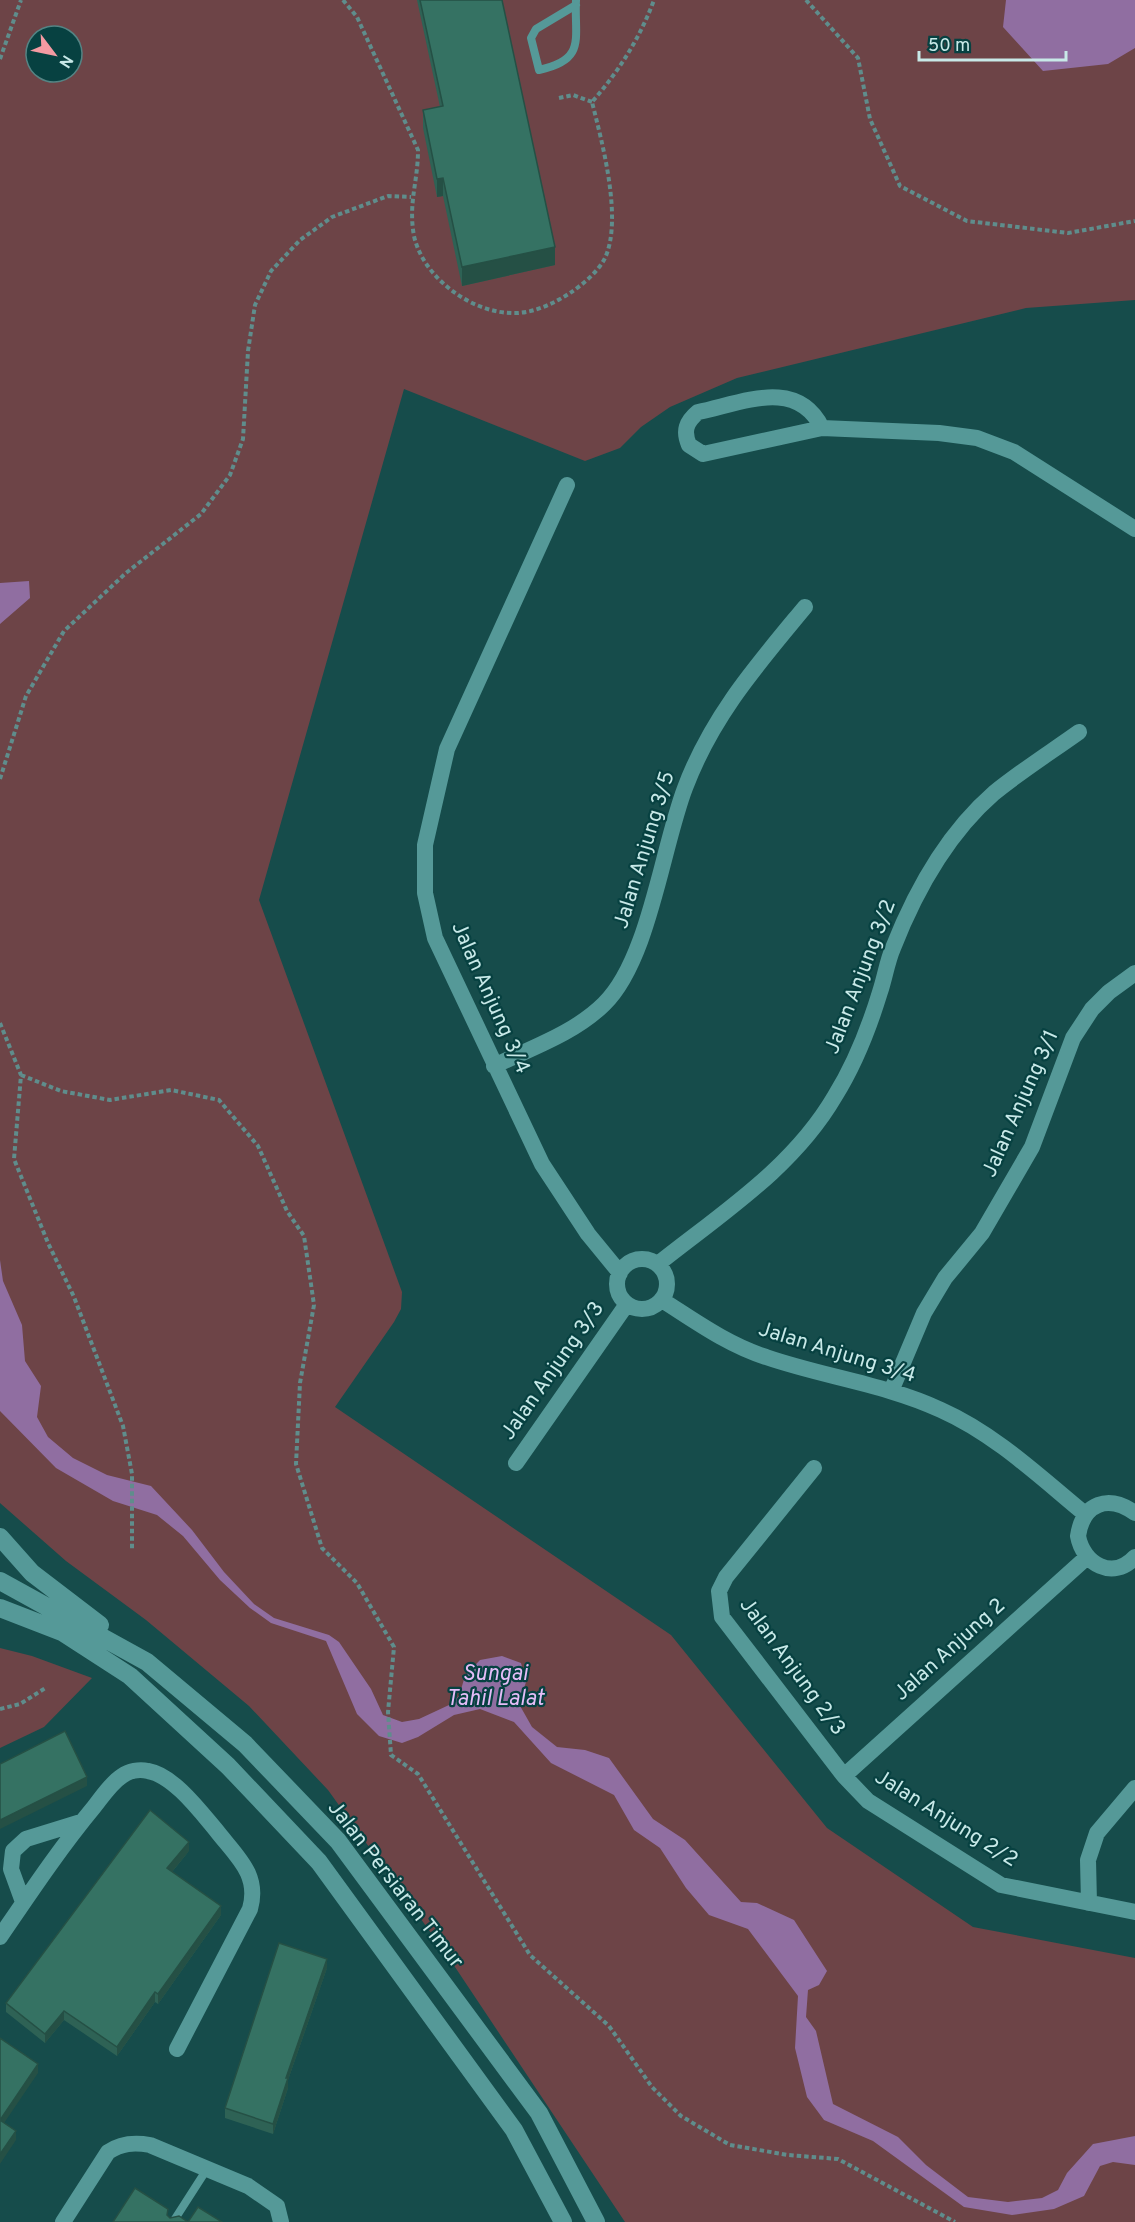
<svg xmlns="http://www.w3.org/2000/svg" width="1135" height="2222" font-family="Overpass,sans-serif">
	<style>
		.green { fill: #6d4447; fill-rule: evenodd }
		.water { fill: #906ea1 }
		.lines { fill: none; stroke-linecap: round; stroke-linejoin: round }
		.path { stroke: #5f8d8c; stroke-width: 4; stroke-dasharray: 4.5 3; stroke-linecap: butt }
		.lane { stroke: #559998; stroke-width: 8 }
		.street { stroke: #559998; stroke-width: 16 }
		.secondary { stroke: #559998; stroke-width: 18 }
		.wall { fill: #2e6255 }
		.shaded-wall { fill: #255045 }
		.building { fill: #357263; stroke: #255045; stroke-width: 1.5 }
		.labels { text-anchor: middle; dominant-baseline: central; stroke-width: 4.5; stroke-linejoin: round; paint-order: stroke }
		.street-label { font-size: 21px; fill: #c8e9e8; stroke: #074141 }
		.water-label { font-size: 22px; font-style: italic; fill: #e5bdf8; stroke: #074141 }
	</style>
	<rect width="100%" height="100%" fill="#164c4b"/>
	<path class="green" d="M0,0H1135V300L1026,308L737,378L670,407L641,427L620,448L585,461L404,389L259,900L402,1292L401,1309L394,1322L335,1407L671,1635L827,1828L973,1927L1135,1958V2222H625L449,1958L328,1790L249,1706L146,1620L66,1561L0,1503ZM36,36H72V72H36Z
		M0,1648L32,1656L92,1678L44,1727L0,1748Z"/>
	<path class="water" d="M1006,0H1135V48L1108,64L1043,71L1003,27Z
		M29,581L30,598L0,624V583Z
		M0,1260L3,1281L22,1325L25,1361L41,1386L37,1417L48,1437L73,1458L107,1475L151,1486L192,1530L224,1572L254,1604L274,1618L329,1635L339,1642L371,1689L383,1715L402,1722L419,1719L449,1705L459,1696L465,1676L480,1660L502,1656L521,1663L526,1682L519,1704L532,1727L557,1747L585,1750L609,1758L653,1819L685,1840L741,1902L757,1903L794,1920L827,1971L819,1985L808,1990L806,2017L816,2031L833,2104L898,2137L926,2165L968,2197L1008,2202L1042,2198L1058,2190L1067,2173L1093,2144L1135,2136V2165L1113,2162L1100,2166L1084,2196L1054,2209L1012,2215L964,2207L873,2141L824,2120L807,2097L795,2048L798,1996L748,1929L709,1915L686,1888L660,1848L634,1830L614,1795L551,1763L514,1722L480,1709L454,1715L418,1737L402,1743L379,1736L357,1714L326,1641L271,1623L250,1608L220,1580L183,1536L157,1515L113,1501L56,1468L0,1411Z"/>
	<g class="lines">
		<path class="path" d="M343,0L357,17L418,150C418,182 408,203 414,236C423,277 470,312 511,313C532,314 553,304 570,293C582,285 598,272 605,258C623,219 602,142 592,102C619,71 640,38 654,0
			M806,0L858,58L870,119L900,186L967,221L1068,233L1135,221
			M0,59L21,0
			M559,98L573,95L592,102
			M0,779L26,696L64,631L126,573L201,514L230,475L243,439L248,351L255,305L271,271L300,240L332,217L388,196L411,197
			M0,1023L21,1075L14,1159L48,1243L74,1297L123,1426L132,1474V1551
			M21,1075L61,1091L110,1100L171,1090L219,1100L258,1146L287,1211L304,1236L314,1305L300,1383L296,1464L322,1548L357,1583L394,1647L388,1712L391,1755L418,1774L530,1955L609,2026L652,2087L681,2116L730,2145L788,2155L838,2159L955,2222
			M0,1709L20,1704L47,1687"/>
		<path class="lane" d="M576,5L536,29L531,38L539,70C587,60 574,38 576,0
			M173,2222L207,2169"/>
		<path class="street" d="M822,428C797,377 742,403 698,412C686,422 683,431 689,445L703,454L822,428L939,433L977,438L1014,452L1135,529
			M567,485L447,749L425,845V893L435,938L542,1164L588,1234L620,1273
			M494,1066C531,1048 575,1033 604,1004C649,960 662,848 685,788C712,716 757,665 805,607
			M617 1284a25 25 0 1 1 50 0a25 25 0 1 1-50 0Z
			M658,1264C722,1213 793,1168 835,1096C855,1064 869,1028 880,992C885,977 887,962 893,948C915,892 948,833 994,793C1021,771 1051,752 1079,732
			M662,1300C695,1321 728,1345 766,1357C824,1377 885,1384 941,1410C995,1434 1040,1477 1085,1514
			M892,1389L924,1313L945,1278L982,1233L1032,1147L1073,1038L1092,1009L1109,992L1135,973
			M516,1463L627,1304
			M814,1468L726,1577L719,1591L722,1617L844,1776L868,1801L1001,1885L1135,1912
			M1135,1513C1108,1494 1083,1503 1078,1536C1083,1564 1113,1581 1135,1557
			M844,1776L1086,1558
			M23,1902L11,1869L13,1851L26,1839L81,1822
			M1089,1903L1088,1860L1097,1833L1135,1788
			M0,1937C30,1893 60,1848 94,1807C102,1797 111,1783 122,1776C129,1771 139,1769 148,1771C173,1775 200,1811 216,1830C236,1856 260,1874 250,1909L177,2049
			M63,2222L108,2152C121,2143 134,2142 150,2145L248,2186L277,2206L281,2222"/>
		<path class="secondary" d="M0,1537L32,1573L100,1625
			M0,1581L147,1662L245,1744L338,1841L539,2113L596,2222
			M0,1608L62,1632L130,1676L228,1766L319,1862L514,2130L563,2222"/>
	</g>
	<path class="wall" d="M417,0H502L555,265L462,286L443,196L437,197L423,128V110L440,107Z
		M189,1851L172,1872L221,1915L158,2004L155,2002L117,2056L64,2020L45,2043L6,2012V2003Z
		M327,1968L288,2080V2088L273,2134L225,2118V2108Z"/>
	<path class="shaded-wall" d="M443,178V196L437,197V179Z
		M555,247V265L462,286V267Z
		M87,1777V1786L0,1829V1820Z
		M189,1842V1851L167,1878V1868Z
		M221,1906V1915L158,2004V1994Z
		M327,1959V1968L288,2080V2088L273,2134V2124L286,2078Z
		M155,1992V2002L117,2056V2047Z
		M64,2011V2020L45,2043V2034Z
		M38,2064V2073L0,2129V2120Z
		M16,2131V2140L0,2164V2154Z"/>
	<path class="building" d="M420,0H502L555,247L462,267L443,178L437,179L423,110L443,106Z
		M65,1731L87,1777L0,1820V1764Z
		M150,1810L189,1842L167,1868L221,1906L158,1994L155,1992L117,2047L64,2011L45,2034L6,2003Z
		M279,1943L327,1959L286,2078H288L273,2124L225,2108Z
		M0,2038L38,2064L0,2120L16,2131L0,2154Z
		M135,2188L168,2209L167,2215L170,2218L179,2216L188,2222H113Z
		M198,2207L222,2222H188Z"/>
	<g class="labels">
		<g class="street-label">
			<text transform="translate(645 850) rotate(-73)">Jalan Anjung 3/5</text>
			<text transform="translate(861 977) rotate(-69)">Jalan Anjung 3/2</text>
			<text transform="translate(490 998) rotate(66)">Jalan Anjung 3/4</text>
			<text transform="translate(1021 1104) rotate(-66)">Jalan Anjung 3/1</text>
			<text transform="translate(837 1353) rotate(17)">Jalan Anjung 3/4</text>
			<text transform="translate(553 1371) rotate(-55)">Jalan Anjung 3/3</text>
			<text transform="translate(950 1650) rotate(-42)">Jalan Anjung 2</text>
			<text transform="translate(792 1667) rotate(54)">Jalan Anjung 2/3</text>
			<text transform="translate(946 1819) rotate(32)">Jalan Anjung 2/2</text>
			<text transform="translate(395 1885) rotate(52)">Jalan Persiaran Timur</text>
		</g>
		<g class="water-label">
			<text x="495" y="1674">Sungai<tspan x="495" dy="25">Tahil Lalat</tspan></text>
		</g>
	</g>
	<g transform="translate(54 54) rotate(122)"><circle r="28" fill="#074141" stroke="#548484" stroke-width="1.5"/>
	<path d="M0-4.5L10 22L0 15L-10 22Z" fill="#f49aa2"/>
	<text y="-9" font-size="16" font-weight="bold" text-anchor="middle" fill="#c8e9e8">N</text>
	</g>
	<path d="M919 51v9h147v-9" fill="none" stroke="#c8e9e8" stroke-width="3"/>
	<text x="928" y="51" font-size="18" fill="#c8e9e8" stroke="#074141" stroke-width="4.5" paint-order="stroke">50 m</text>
</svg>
